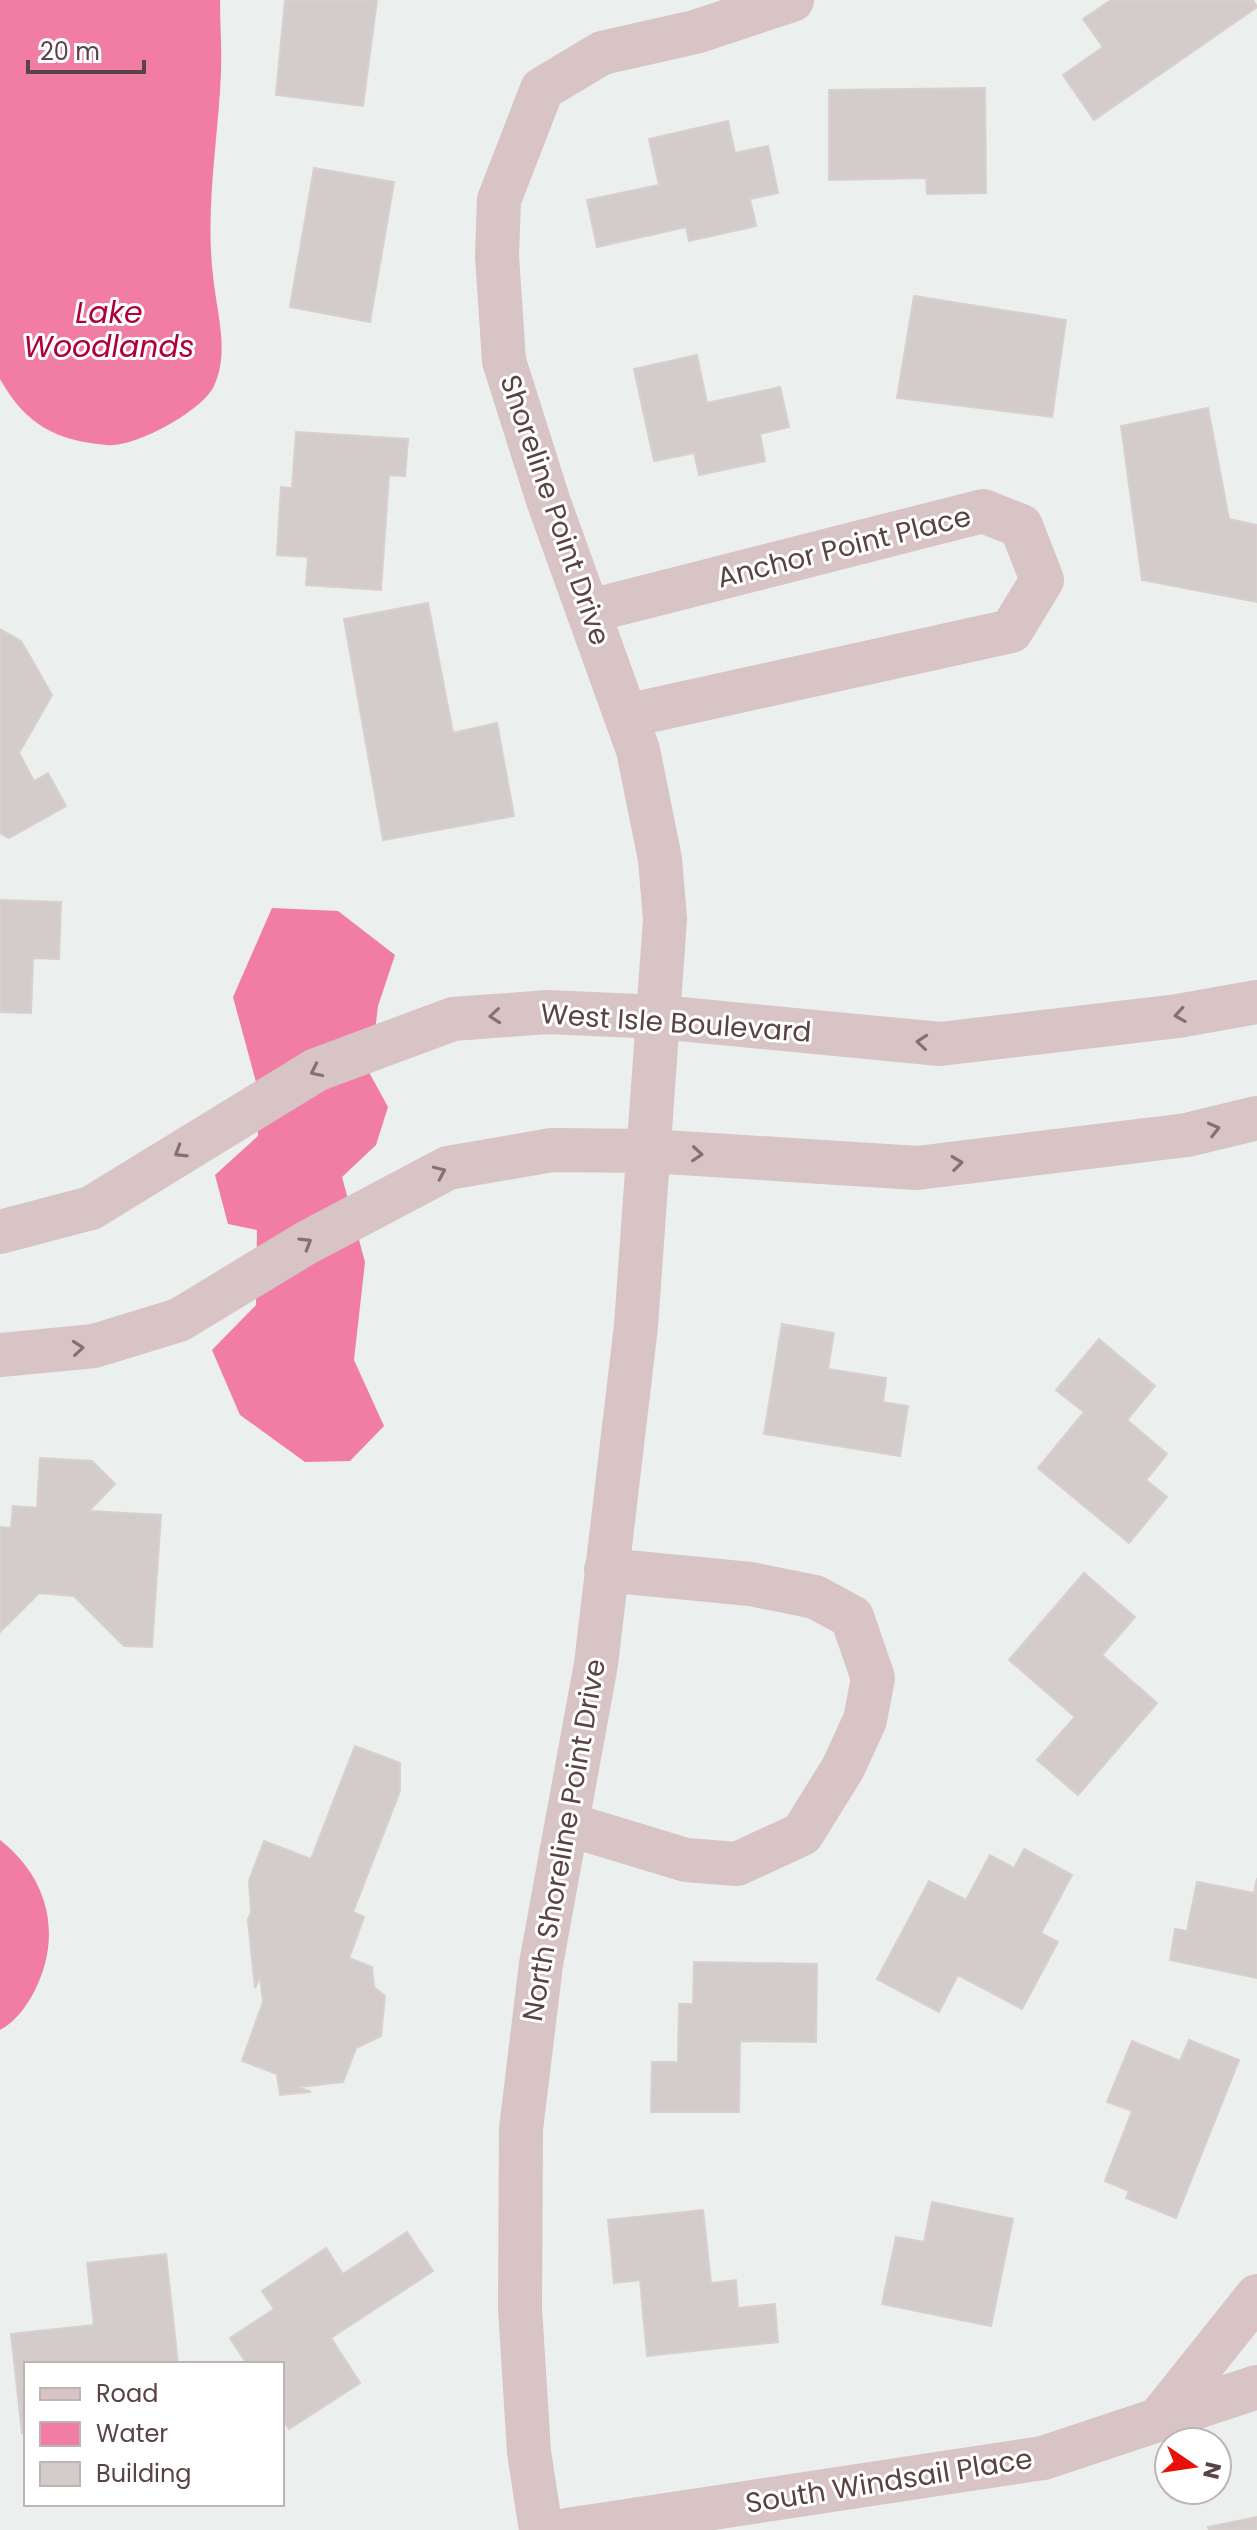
<svg xmlns="http://www.w3.org/2000/svg" width="1257" height="2530" font-family="Poppins,sans-serif">
	<style>
		.water { fill: #f27da4 }
		.building { fill: #d4cbcb; stroke: #d8d0cf; stroke-width: 2 }
		.lines { fill: none; stroke-linecap: round; stroke-linejoin: round }
		.minor { stroke: #d8c3c5; stroke-width: 44 }
		.oneway { stroke: #867071 }
		.labels { text-anchor: middle; dominant-baseline: central; stroke-width: 6; stroke-linejoin: round; paint-order: stroke }
		.street-label { font-size: 28px; fill: #5a4344; stroke: #fff }
		.water-label { font-size: 30px; font-style: italic; fill: #ae013a; stroke: #fff }
	</style>
	<rect width="100%" height="100%" fill="#ebefed"/>
	<path class="water" d="M0,0H220C220,24 222,49 221,73C218,144 204,213 214,284C218,317 229,354 214,386C202,411 135,448 107,445C56,441 25,424 0,379Z
		M272,908L338,911L395,955L378,1006L370,1074L388,1107L376,1145L342,1177L365,1262L354,1360L384,1426L350,1461L305,1462L240,1415L212,1350L256,1305L257,1230L228,1224L215,1175L258,1136L256,1082L233,997Z
		M0,1840C50,1879 63,1938 33,1994C25,2008 15,2022 0,2030Z"/>
	<path class="building" d="M285,0H377L363,106L276,95Z
		M1111,0H1253L1257,7L1094,120L1063,75L1103,47L1083,19Z
		M985,88L986,193L927,194L926,178L829,180V90Z
		M728,121L735,153L768,146L778,193L750,199L756,226L689,241L686,227L597,247L587,200L659,185L649,139Z
		M314,168L394,182L370,322L290,307Z
		M914,296L1066,320L1052,417L897,398Z
		M697,355L707,403L780,387L789,427L760,434L765,461L699,475L694,453L654,461L634,369Z
		M1208,408L1229,519L1257,525V602L1142,580L1121,426Z
		M296,432L408,439L405,476L389,475L381,590L306,585L308,557L277,555L281,487L292,488Z
		M428,603L453,733L497,723L514,816L383,840L344,619Z
		M0,629L21,641L52,695L19,753L34,781L48,773L66,806L9,838L0,833Z
		M0,900L61,902L59,959L33,958L31,1013L0,1012Z
		M782,1324L834,1333L828,1369L886,1378L883,1402L908,1406L900,1456L764,1434Z
		M1099,1339L1155,1386L1127,1420L1167,1454L1146,1480L1167,1497L1129,1543L1038,1468L1084,1412L1056,1390Z
		M40,1458L92,1461L115,1484L89,1511L161,1515L152,1647L124,1646L74,1596L39,1593L0,1632V1527L11,1528L13,1506L37,1508Z
		M1084,1573L1135,1617L1102,1655L1157,1703L1078,1795L1037,1760L1075,1717L1009,1660Z
		M355,1746L400,1763V1791L353,1912L364,1917L349,1958L372,1967L374,1987L385,1996L381,2036L356,2048L343,2082L298,2087L311,2092L280,2095L277,2074L242,2061L263,2002L260,1976L255,1988L248,1920L251,1912L249,1881L264,1841L311,1859Z
		M1024,1849L1072,1875L1041,1933L1058,1942L1022,2009L958,1975L939,2012L877,1979L929,1881L966,1900L990,1855L1014,1868Z
		M1257,1878V1978L1170,1960L1175,1929L1187,1931L1197,1882L1254,1893Z
		M694,1962L817,1964L816,2042L740,2041L739,2112H651L652,2062H678L679,2004H693Z
		M1189,2040L1239,2060L1176,2218L1126,2198L1129,2191L1105,2181L1132,2111L1107,2102L1132,2041L1180,2061Z
		M932,2202L1013,2219L991,2326L882,2304L896,2237L924,2242Z
		M703,2210L711,2283L736,2280L738,2308L775,2304L778,2342L647,2356L640,2280L614,2283L608,2220Z
		M407,2232L433,2271L331,2338L360,2383L289,2429L282,2418V2364H247L230,2338L274,2309L262,2291L326,2248L343,2274Z
		M166,2254L178,2364H26V2433H22L11,2334L94,2325L87,2263Z
		M1257,2517V2530H1209L1208,2527Z"/>
	<g class="lines">
		<path class="minor" d="M590,611L983,511L1021,526L1042,580L1011,631L626,716
			M0,1232L91,1208L316,1070L453,1019L548,1012L660,1017L940,1044L1178,1016L1257,1002
			M0,1355L94,1346L179,1320L306,1243L448,1168L552,1150L649,1151L917,1168L1187,1135L1257,1118
			M567,1824L686,1860L737,1864L802,1834L843,1768L865,1720L873,1678L852,1617L815,1597L750,1584L606,1570
			M1158,2420L1257,2296
			M541,2530L529,2452L520,2308L521,2129L541,1964L596,1664L636,1326L665,919L660,859L638,750L548,500L504,361L497,256L499,200L542,89L602,53L695,32L792,0
			M567,2530L1043,2458L1257,2387"/>
	</g>
	<defs><path id="oneway-chevron" d="M-2-3.5L2.5 0L-2 3.5" fill="none" stroke-width="1.6" stroke-linecap="round" stroke-linejoin="round" transform="scale(2)"/></defs>
	<g class="oneway">
		<use href="#oneway-chevron" transform="translate(1180 1015) rotate(171)"/>
		<use href="#oneway-chevron" transform="translate(495 1016) rotate(175)"/>
		<use href="#oneway-chevron" transform="translate(922 1042) rotate(-175)"/>
		<use href="#oneway-chevron" transform="translate(316 1071) rotate(154)"/>
		<use href="#oneway-chevron" transform="translate(1214 1129) rotate(-14)"/>
		<use href="#oneway-chevron" transform="translate(180 1152) rotate(148)"/>
		<use href="#oneway-chevron" transform="translate(697 1154) rotate(4)"/>
		<use href="#oneway-chevron" transform="translate(957 1163) rotate(-7)"/>
		<use href="#oneway-chevron" transform="translate(440 1172) rotate(-24)"/>
		<use href="#oneway-chevron" transform="translate(306 1243) rotate(-31)"/>
		<use href="#oneway-chevron" transform="translate(78 1348) rotate(-5)"/>
	</g>
	<g class="labels">
		<g class="street-label">
			<text transform="translate(555 510) rotate(71)">Shoreline Point Drive</text>
			<text transform="translate(844 547) rotate(-14)">Anchor Point Place</text>
			<text transform="translate(676 1023) rotate(4)">West Isle Boulevard</text>
			<text transform="translate(564 1840) rotate(-80)">North Shoreline Point Drive</text>
			<text transform="translate(889 2481) rotate(-9)">South Windsail Place</text>
		</g>
		<g class="water-label">
			<text x="109" y="312">Lake<tspan x="109" dy="34">Woodlands</tspan></text>
		</g>
	</g>
	<rect x="24" y="2362" width="260" height="144" fill="#ffffff" stroke="#bdb4b4" stroke-width="2"/>
	<rect x="40" y="2388" width="40" height="12" fill="#d8c3c5" stroke="#bdb4b4" stroke-width="2"/>
	<text x="96" y="2402" font-size="24" fill="#5a4344">Road</text>
	<rect x="40" y="2422" width="40" height="24" fill="#f27da4" stroke="#bdb4b4" stroke-width="2"/>
	<text x="96" y="2442" font-size="24" fill="#5a4344">Water</text>
	<rect x="40" y="2462" width="40" height="24" fill="#d4cbcb" stroke="#bdb4b4" stroke-width="2"/>
	<text x="96" y="2482" font-size="24" fill="#5a4344">Building</text>
	<g transform="translate(1193 2466) rotate(103)"><circle r="38" fill="#ffffff" stroke="#bdb4b4" stroke-width="2"/>
	<path d="M0-6L14 30L0 20L-14 30Z" fill="#e9100b"/>
	<text y="-12" font-size="22" font-weight="bold" text-anchor="middle" fill="#5a4344">N</text>
	</g>
	<path d="M28 60v12h116v-12" fill="none" stroke="#5a4344" stroke-width="4"/>
	<text x="40" y="60" font-size="24" fill="#5a4344" stroke="#ffffff" stroke-width="6" paint-order="stroke">20 m</text>
</svg>
